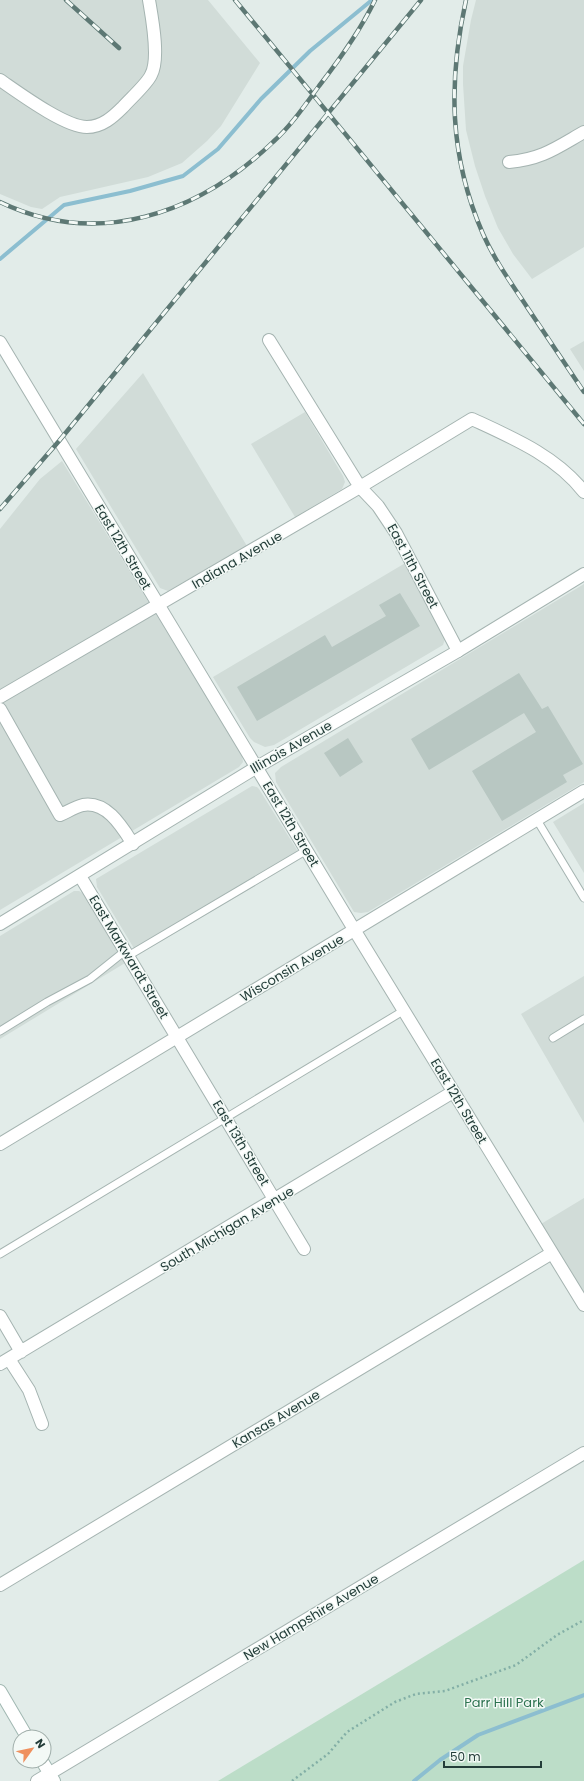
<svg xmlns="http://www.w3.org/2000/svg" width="584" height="1781" font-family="Poppins,sans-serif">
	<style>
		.built { fill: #d1dcd8 }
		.green { fill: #bcddc8 }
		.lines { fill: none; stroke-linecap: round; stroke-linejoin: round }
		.stream { stroke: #8cbed0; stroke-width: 4 }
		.building { fill: #b8c7c2 }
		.service-casing { stroke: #a5b4b1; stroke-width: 9 }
		.minor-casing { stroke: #a5b4b1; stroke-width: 14 }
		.tertiary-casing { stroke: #a5b4b1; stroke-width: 14 }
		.secondary-casing { stroke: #a1b8b2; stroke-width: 14 }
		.path { stroke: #83afa6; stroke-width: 2.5; stroke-dasharray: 2 3; stroke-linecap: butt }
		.service { stroke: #fff; stroke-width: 7 }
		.minor { stroke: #fff; stroke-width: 12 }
		.tertiary { stroke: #fff; stroke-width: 12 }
		.secondary { stroke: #fff; stroke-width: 12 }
		.rail-casing { stroke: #5d7874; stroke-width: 4.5 }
		.rail { stroke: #f3f9f6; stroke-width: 3; stroke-dasharray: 9; stroke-linecap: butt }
		.labels { text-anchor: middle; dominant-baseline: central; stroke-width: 3; stroke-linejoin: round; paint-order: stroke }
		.street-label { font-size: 13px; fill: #233d39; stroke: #f3f9f6 }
		.park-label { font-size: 13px; fill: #2d7350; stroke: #f3f9f6 }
	</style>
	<rect width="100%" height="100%" fill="#e2ece9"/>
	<path class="built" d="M0,0H208L260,63L221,126L207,141L182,163L148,177L60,197L42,209L31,207L0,194Z
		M476,0H584V247L532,279L513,254L498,228L485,196L475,166L466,130L463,84V66L471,20Z
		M584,341V371L570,349Z
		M143,373L247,546L168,591L160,588L76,449Z
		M305,412L343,476L345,482L342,489L295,517L251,444Z
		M62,461L242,755L243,762L239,767L0,910V529L40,479Z
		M407,562L443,634L445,639L443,645L274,745L265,747L254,742L250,738L213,677Z
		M584,584V782L368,912L361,913L354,912L276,782L275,773L281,767Z
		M252,786L257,787L259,789L302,858L138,955L97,887L96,879Z
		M584,803V873L553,822Z
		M74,891H79L84,894L125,963L0,1039V936Z
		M584,976V1123L521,1014Z
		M584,1198V1294L541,1224Z"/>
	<path class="green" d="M584,1560V1781H218Z"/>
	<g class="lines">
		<path class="stream" d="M0,259L64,205L130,191L183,176L218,149L261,99L310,51L372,0
			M414,1781L440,1760L478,1735L584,1695"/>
	</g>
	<path class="building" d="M400,593L420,626L257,721L237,687L325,635L332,647L386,616L379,605Z
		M519,673L542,709L548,706L583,764L563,775L567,782L502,821L472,771L536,732L524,713L429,770L411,739Z
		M348,738L363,762L340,777L324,753Z"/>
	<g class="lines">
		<defs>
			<path id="service" d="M537,820L584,898
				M128,956L307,850
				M0,1031L47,1002L90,979L125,951
				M553,1038L584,1019
				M0,1254L403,1011"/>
			<path id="minor" d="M0,80C19,93 65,127 87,127C102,127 113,117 123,107C130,99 147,84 151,75C160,59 152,18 149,0
				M509,162C542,159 556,148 584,132
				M269,340L360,487L378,506L396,533L458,651
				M0,342L355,931L584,1305
				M0,697L360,487L472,419C513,438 556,456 584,492
				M0,709L60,815C67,812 75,807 83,805C107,801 122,827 133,844
				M80,876L304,1249
				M0,1144L584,791
				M0,1316L21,1352
				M9,1359L29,1390L42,1424
				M0,1364L453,1092
				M0,1585L552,1253
				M37,1781L584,1453"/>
			<path id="tertiary" d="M0,924L257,767L458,651L584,574"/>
			<path id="secondary" d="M0,1691L27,1737
				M42,1761L54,1781"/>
		</defs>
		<use href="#service" class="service-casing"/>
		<use href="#minor" class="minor-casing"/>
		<use href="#tertiary" class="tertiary-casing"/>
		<use href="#secondary" class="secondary-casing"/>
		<path class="path" d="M292,1781L328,1754L347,1732L395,1702L416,1694L445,1691L516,1665L557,1635L584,1620"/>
		<use href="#service" class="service"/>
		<use href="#minor" class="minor"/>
		<use href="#tertiary" class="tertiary"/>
		<use href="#secondary" class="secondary"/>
		<defs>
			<path id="rail" d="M66,0L119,48
				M235,0L584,424
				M466,0C448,82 449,156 483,234C494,259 511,283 527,307C546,335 565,364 584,392
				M0,202C98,249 198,214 273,142C291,126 305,105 319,86C340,59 360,31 375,0
				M0,509L59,441L421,0"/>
		</defs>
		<use href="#rail" class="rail-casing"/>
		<use href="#rail" class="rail"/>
	</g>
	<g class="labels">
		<g class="street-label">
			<text transform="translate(123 547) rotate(59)">East 12th Street</text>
			<text transform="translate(237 560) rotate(-30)">Indiana Avenue</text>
			<text transform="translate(413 566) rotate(62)">East 11th Street</text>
			<text transform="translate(291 747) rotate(-30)">Illinois Avenue</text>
			<text transform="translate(291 824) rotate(59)">East 12th Street</text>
			<text transform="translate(129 957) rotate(59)">East Markwardt Street</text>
			<text transform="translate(292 968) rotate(-31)">Wisconsin Avenue</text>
			<text transform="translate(459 1101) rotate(59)">East 12th Street</text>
			<text transform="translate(241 1143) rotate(59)">East 13th Street</text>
			<text transform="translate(227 1229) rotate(-31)">South Michigan Avenue</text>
			<text transform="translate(276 1419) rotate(-31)">Kansas Avenue</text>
			<text transform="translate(311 1617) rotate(-31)">New Hampshire Avenue</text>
		</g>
		<g class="park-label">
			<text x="504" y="1702">Parr Hill Park</text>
		</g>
	</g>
	<g transform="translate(32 1749) rotate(57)"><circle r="19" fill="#f3f9f6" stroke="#a0aeaa"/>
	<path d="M0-3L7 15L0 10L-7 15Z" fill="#ef905e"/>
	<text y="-6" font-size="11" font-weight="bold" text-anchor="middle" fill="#233d39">N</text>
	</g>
	<path d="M444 1761v6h97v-6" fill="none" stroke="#233d39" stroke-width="2"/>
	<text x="450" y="1761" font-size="12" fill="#233d39" stroke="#f3f9f6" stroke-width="3" paint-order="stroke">50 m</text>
</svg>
